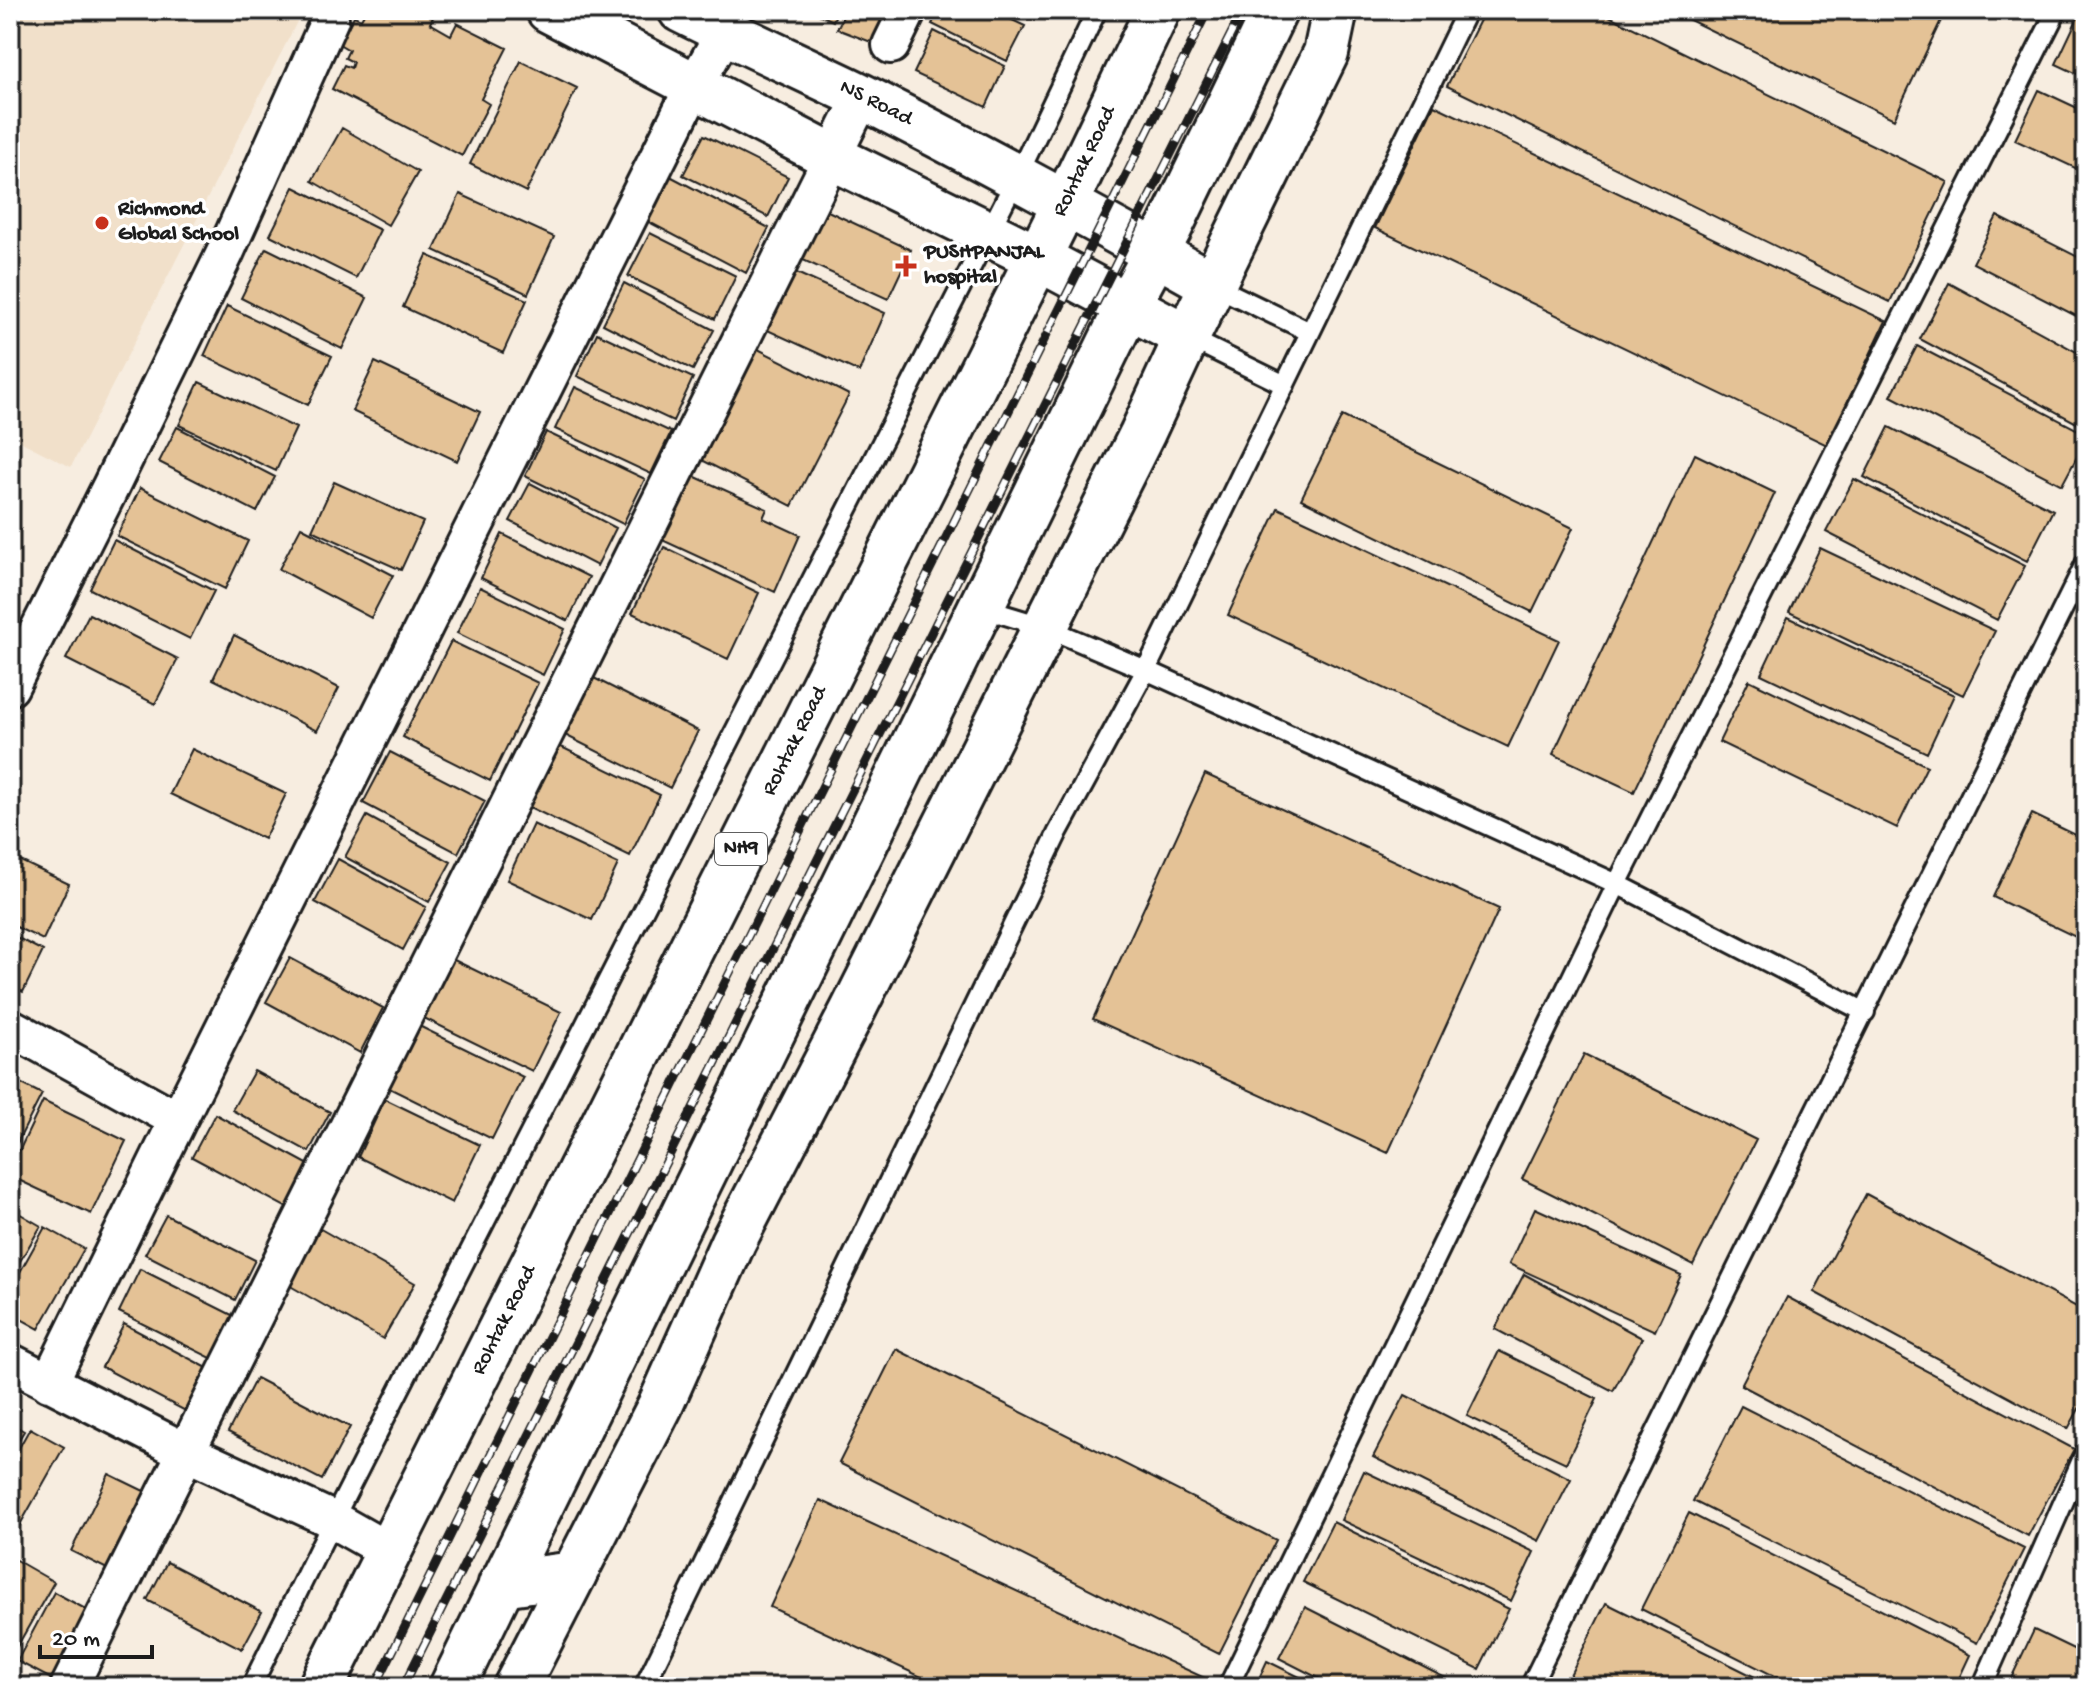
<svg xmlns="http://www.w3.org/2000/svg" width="2096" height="1697" font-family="'Gochi Hand',sans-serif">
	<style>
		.built { fill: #f1e0ca }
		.building { fill: #e4c296; stroke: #1c1c1c; stroke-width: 2 }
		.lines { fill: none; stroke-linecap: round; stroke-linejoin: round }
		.lane-casing { stroke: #1c1c1c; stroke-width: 24 }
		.street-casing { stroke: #1c1c1c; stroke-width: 42 }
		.secondary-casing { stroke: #1c1c1c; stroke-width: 50 }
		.highway-casing { stroke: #1c1c1c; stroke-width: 50 }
		.lane { stroke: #fff; stroke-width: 18 }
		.street { stroke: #fff; stroke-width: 36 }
		.secondary { stroke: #fff; stroke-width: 44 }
		.highway { stroke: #fff; stroke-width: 44 }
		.rail-casing { stroke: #1c1c1c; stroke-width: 9 }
		.rail { stroke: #fff; stroke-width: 6; stroke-dasharray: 18; stroke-linecap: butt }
		.poi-dot { fill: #c8321e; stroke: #fff; stroke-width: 3 }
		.labels { text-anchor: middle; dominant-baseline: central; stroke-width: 7; stroke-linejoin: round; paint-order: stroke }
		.shield { fill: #fff; stroke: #606060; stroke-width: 2 }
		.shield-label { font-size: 20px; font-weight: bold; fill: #1c1c1c }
		.street-label { font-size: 22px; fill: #1c1c1c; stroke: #fff }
		.poi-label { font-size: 22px; font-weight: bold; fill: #1c1c1c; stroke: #fff; text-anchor: start }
	</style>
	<rect width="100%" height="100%" fill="#f7ede0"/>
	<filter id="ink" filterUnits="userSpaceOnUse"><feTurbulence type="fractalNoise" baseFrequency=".0125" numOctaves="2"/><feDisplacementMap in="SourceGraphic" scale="16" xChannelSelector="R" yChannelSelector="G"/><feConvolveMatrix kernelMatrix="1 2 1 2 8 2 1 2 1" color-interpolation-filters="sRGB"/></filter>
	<g filter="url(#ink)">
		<path class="built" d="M10,10H303L71,467L10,436Z"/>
		<path class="building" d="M366,10H437L430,23L451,35L457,23L507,48L481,99L489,104L462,156L332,89L344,65L351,68L353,62L345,58L349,50L339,44L354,16L361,19Z
			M810,10H838L833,21Z
			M846,10H888L871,42L837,29Z
			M939,10H991L1025,26L1007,61L932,24Z
			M1485,10H1597L1948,182L1890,302L1447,86Z
			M1669,10H1946L1894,119Z
			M2080,13L2086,16V78L2056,64Z
			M934,31L1005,66L986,107L914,73Z
			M521,61L577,88L526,192L470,164Z
			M2039,90L2086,112V173L2015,140Z
			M1434,105L1886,321L1827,445L1375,228Z
			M342,128L418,172L388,225L312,181Z
			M704,135L788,177L768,217L683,175Z
			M670,176L769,228L746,273L647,221Z
			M294,187L380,230L356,278L270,235Z
			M460,194L554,237L528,294L434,250Z
			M813,204L911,250L888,299L790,254Z
			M1997,216L2086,261V321L1973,263Z
			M650,233L736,276L715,319L628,276Z
			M266,248L367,298L342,349L241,298Z
			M427,255L527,300L503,353L403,307Z
			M790,270L885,313L859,372L763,328Z
			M624,283L714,330L693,370L603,324Z
			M1949,283L2086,357V428L1920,339Z
			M227,306L332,356L308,405L204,356Z
			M597,333L693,378L673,421L577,376Z
			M748,344L849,395L792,506L692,455Z
			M1917,346L2086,434V440L2062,485L1891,396Z
			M375,362L480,412L457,461L352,411Z
			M199,382L296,428L276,471L179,425Z
			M575,387L671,432L651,474L555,429Z
			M1342,416L1573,528L1532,612L1301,499Z
			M177,427L275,477L257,512L159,462Z
			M1889,427L2053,510L2027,561L1864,477Z
			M546,432L645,479L623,524L525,476Z
			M1695,454L1775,493L1634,792L1553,754Z
			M689,474L767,509L763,518L800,535L775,592L660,539Z
			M1854,479L2025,566L1997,620L1826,532Z
			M334,482L423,522L401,570L312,530Z
			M530,483L616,528L597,566L510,521Z
			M140,488L248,541L225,589L117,536Z
			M1278,508L1559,640L1508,747L1228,615Z
			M301,527L393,575L371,618L279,569Z
			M502,534L589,577L568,621L481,578Z
			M114,540L214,591L190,639L90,589Z
			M664,547L759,593L728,659L632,613Z
			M1820,548L1995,631L1963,695L1789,612Z
			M480,587L565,629L543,675L457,633Z
			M89,614L178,659L155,704L66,659Z
			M1788,617L1954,695L1927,753L1761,674Z
			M234,635L339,688L317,731L213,679Z
			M451,641L538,683L490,781L403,737Z
			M584,673L698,731L670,788L555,730Z
			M1749,680L1927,766L1897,828L1719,742Z
			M551,742L660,795L630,856L521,803Z
			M192,749L286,794L264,839L170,794Z
			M390,752L485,801L458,853L363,803Z
			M1205,774L1499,909L1388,1153L1093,1019Z
			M2032,814L2086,840V942L1993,897Z
			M367,816L451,862L429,902L345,857Z
			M533,824L618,864L592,920L507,880Z
			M10,856L69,884L43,940L10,924Z
			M338,859L426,907L403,950L315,902Z
			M10,934L43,951L23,992L10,986Z
			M290,958L383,1008L360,1053L266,1002Z
			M452,959L561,1012L532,1071L424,1018Z
			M415,1024L523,1077L492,1139L385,1086Z
			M1584,1054L1756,1140L1693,1265L1522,1179Z
			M254,1071L330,1112L309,1152L232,1110Z
			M10,1078L42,1094L10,1157Z
			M385,1099L480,1145L452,1203L358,1157Z
			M43,1101L126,1141L91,1214L10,1176V1170Z
			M215,1114L311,1166L289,1209L192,1157Z
			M1866,1194L2086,1312V1396L2068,1429L1814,1292Z
			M10,1208L41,1226L10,1278Z
			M1535,1208L1681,1275L1655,1331L1509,1264Z
			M166,1215L255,1260L235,1300L145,1254Z
			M45,1227L84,1249L39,1329L10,1313V1290Z
			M317,1227L415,1283L383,1339L285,1283Z
			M140,1269L240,1319L219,1362L119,1312Z
			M1524,1274L1642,1338L1613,1391L1495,1329Z
			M1787,1297L2074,1449L2028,1536L1741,1385Z
			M124,1324L215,1372L193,1415L102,1367Z
			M896,1349L1276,1540L1219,1654L839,1463Z
			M1499,1351L1597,1399L1566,1463L1467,1416Z
			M256,1378L350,1427L322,1480L228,1432Z
			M1405,1395L1571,1479L1539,1541L1373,1457Z
			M1741,1406L2024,1549L1977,1643L1693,1501Z
			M10,1423L24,1431L10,1454Z
			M30,1428L64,1447L17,1530L10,1525V1464Z
			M1364,1471L1534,1552L1511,1601L1341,1520Z
			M109,1474L146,1492L107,1569L71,1551Z
			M820,1500L1209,1680L1206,1687H943L770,1607Z
			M1689,1513L1970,1655L1955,1687H1796L1641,1609Z
			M1333,1522L1509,1609L1479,1669L1303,1582Z
			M14,1559L54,1582L10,1659V1566Z
			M167,1562L262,1612L242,1649L147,1600Z
			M54,1592L91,1612L55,1681L17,1661Z
			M1606,1603L1775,1687H1564Z
			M1305,1607L1463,1687H1336L1279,1658Z
			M2034,1630L2086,1655V1687H2007Z
			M1267,1661L1320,1687H1255Z"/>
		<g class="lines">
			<defs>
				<path id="lane" d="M1213,285L1310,332
					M1187,337L1285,385
					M982,608L1045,627L1146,670L1617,884L1865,1012
					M251,1687L333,1520L1017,177L1097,10
					M644,1687L1058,832L1146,670L1467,10
					M1228,1687L1617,884L2057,10
					M1530,1687L2086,562
					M1982,1687L2086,1451"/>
				<path id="street" d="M891,45L908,10
					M10,687L111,486L226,251L330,19
					M10,1027L178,1120
					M10,1362L186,1452L333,1520L388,1551
					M49,1383L178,1120L694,86L725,32
					M69,1687L862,97"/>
				<g id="secondary">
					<path d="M549,10L832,157L1038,258L1187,337"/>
					<path id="s1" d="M681,10C741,40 803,68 863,97C982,157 1097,220 1213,285"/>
					<path d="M516,1687L660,1406L733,1242L853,1010L1142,434L1187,337L1326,53L1335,10"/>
				</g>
				<g id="highway">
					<path d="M501,1584L574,1574"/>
					<path id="s2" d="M321,1687L1066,202L1158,10"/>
					<path d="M452,1687L1137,288L1170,227L1275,10"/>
				</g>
			</defs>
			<use href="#lane" class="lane-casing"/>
			<use href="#street" class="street-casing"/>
			<use href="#secondary" class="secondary-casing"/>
			<use href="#highway" class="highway-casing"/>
			<use href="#lane" class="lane"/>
			<use href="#street" class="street"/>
			<use href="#secondary" class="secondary"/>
			<use href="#highway" class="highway"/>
			<defs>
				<path id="rail" d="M375,1687L1208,10
					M403,1687L1243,10"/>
			</defs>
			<use href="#rail" class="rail-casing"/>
			<use href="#rail" class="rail"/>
		</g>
	</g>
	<g class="poi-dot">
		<circle cx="102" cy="223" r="8"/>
		<path d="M902 254h8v8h8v8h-8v8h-8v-8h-8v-8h8z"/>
	</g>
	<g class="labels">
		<rect class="shield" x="715" y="833" width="52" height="32" rx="6"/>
		<g class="shield-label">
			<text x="741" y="849">NH9</text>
		</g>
		<g class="street-label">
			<text stroke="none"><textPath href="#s1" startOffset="216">NS Road</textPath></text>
			<text stroke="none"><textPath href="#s2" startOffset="1706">Rohtak Road</textPath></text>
			<text stroke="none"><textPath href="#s2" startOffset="1058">Rohtak Road</textPath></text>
			<text stroke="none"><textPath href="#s2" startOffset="410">Rohtak Road</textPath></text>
		</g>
		<g class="poi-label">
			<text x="118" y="210">Richmond<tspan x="118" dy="25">Global School</tspan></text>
			<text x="924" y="253">PUSHPANJAL<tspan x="924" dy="25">hospital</tspan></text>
		</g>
	</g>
	<rect width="2096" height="1697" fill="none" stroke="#fff" stroke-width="40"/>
	<rect x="20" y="20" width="2056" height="1657" fill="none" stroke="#1c1c1c" stroke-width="3" filter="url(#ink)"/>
	<path d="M40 1645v12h112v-12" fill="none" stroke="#1c1c1c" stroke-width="4"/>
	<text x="52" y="1645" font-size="24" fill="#1c1c1c" stroke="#ffffff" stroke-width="6" paint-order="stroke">20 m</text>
</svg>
